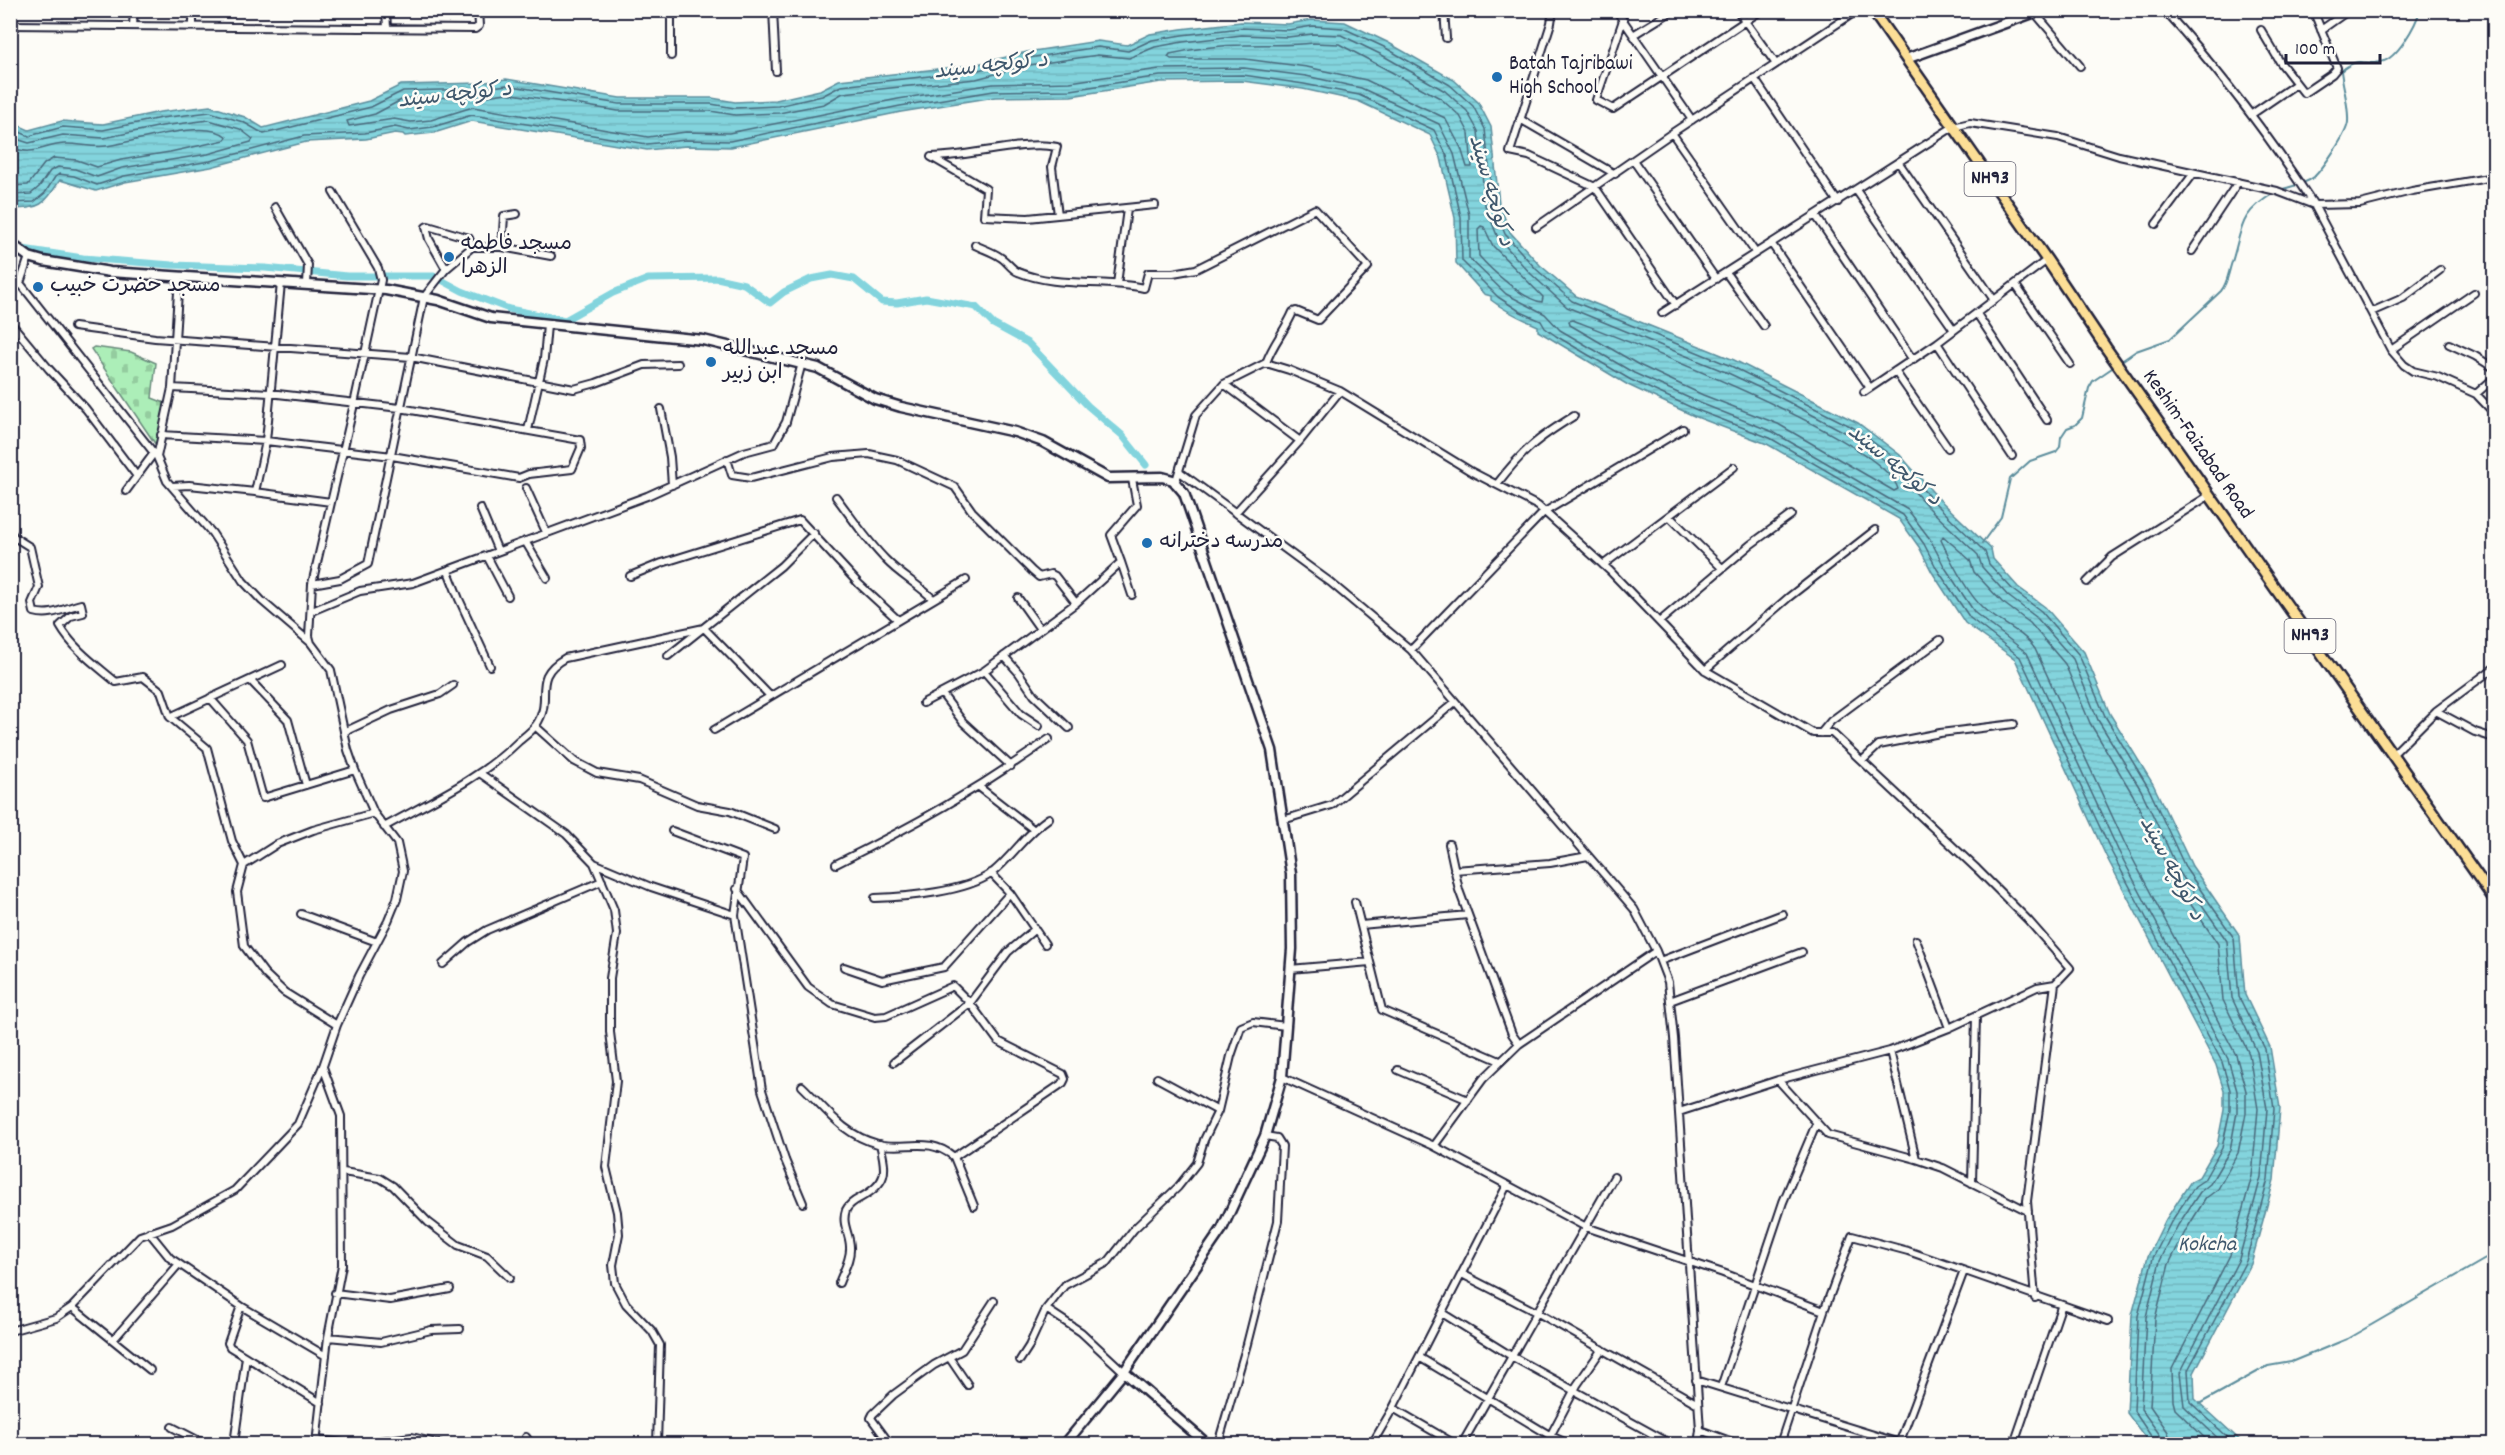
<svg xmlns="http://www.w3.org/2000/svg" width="2505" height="1455" font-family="Dekko,'Playpen Sans Arabic',sans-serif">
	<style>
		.cemetery { fill: url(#cemetery-stones); stroke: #67887a; stroke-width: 1.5 }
		.water { fill: url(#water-rules); stroke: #5c8d9c; stroke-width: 1.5 }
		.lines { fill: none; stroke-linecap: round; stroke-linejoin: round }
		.shore { stroke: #49697c; stroke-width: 1.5 }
		.stream { stroke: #5c8d9c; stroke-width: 2 }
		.canal { stroke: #83d4dd; stroke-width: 7 }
		.street-casing { stroke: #22223b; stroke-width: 10 }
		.secondary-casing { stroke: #22223b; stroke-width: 13 }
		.primary-casing { stroke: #22223b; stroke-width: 14 }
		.street { stroke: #fdfcf7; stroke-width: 6 }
		.secondary { stroke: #fdfcf7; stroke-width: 8 }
		.primary { stroke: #fcde96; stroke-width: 9 }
		.poi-dot { fill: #1f6fb2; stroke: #fdfcf7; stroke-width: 2 }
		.labels { text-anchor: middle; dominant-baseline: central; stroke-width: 5; stroke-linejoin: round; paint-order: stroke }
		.shield { fill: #fdfcf7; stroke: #646373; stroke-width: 1.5 }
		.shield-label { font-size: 20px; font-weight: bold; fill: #22223b }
		.poi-label { font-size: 21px; fill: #22223b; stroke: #fdfcf7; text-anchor: start }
		.street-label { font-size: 21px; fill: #22223b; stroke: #fdfcf7 }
		.water-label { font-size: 22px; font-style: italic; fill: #3f576c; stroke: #fdfcf7 }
	</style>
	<defs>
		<pattern id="cemetery-stones" width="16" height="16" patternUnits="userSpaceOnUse" patternTransform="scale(1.5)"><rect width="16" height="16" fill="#aceeb8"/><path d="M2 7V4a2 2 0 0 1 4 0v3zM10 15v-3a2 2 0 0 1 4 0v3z" fill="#94cc9f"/></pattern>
		<pattern id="water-rules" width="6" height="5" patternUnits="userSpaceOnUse" patternTransform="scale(1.5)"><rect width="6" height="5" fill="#83d4dd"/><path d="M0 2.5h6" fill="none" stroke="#71b6bf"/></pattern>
	</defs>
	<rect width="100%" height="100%" fill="#fdfcf7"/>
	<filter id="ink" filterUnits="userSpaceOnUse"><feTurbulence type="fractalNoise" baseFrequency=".0167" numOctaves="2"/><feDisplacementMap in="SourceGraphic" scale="12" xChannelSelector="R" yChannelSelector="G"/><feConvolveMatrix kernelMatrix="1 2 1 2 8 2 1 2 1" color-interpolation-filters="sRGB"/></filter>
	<g filter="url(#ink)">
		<path class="cemetery" d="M94,347L131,352L156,363L152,398L165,403L156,445L91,349Z"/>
		<path class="water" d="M1312,20L1345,22L1387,42L1454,80L1478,102L1491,127L1499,203L1510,232L1540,265L1576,296L1734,360L1858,423L1900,455L1938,498L1991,549L1993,559L2018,587L2045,607L2084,652L2110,714L2153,784L2192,866L2240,936L2245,995L2270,1047L2280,1108L2274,1180L2251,1264L2194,1373L2195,1399L2244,1444H2150L2127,1413L2132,1315L2148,1256L2166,1219L2191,1181L2199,1177L2217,1146L2224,1110V1091L2216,1065L2106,856L2015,659L1965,623L1932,572L1919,547L1899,519L1767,444L1694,416L1628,385L1538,331V326C1522,319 1505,311 1491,300V296L1484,294L1456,263L1455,218L1441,158L1430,135L1358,101L1303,89L1242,81L1161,82L1071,96L995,97L901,112L731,147L686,146L647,150L472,121L434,133L405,136L403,134L395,133L366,139L306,142L211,167L125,182L96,191L60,180C43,206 42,208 11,209V122L29,130L62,121L103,124L160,112L210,106L245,117L263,128L369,101L401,85L480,83L506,79L620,98H712L735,102L776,100L820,90L839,80L973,65L1027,52L1098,41L1127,45L1150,34L1181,29L1241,22L1288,24Z"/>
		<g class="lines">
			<path class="shore" d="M1313,43L1339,44L1440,98L1460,116L1469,133L1472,167H1467L1461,148L1445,118L1366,80L1307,67L1245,59H1171L1168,57L1170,54C1193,49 1219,45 1244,45C1267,44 1289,46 1313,43Z
				M10,128L29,136L63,127L103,130L161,118L210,112L243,122L264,134L371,107L403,91L480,89L506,85L619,104H711L735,108L778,106L822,96L841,86L974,71L1029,58L1098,47L1128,51L1152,40L1182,35L1241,28L1288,30L1313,26L1343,28L1384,47L1450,85L1473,106L1485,129L1493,204L1505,234L1536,269L1572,301L1731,366L1854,428L1896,459L1934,502L1985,552L1989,564L2014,591L2041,611L2079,655L2105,716L2148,787L2186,869L2234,938L2239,997L2265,1049L2274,1109L2268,1179L2246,1261L2188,1370L2190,1402L2235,1444
				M10,137L29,143L63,135L104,138L162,126L209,120L240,129L253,139L251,142L208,154L122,168L97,177L75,169L58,167L50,171L39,187L31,194L10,195
				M10,147C34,157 41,146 64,144C78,143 92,148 106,146C133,143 206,117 227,137L225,140L170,152L121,160L97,167L77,160L54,158L44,164L28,185L10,186
				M10,203L34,202L45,193L55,177L59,174L74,176L97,185L124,176L210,161L304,136L365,133L395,127L409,130L433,127L472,115L647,144L686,140L730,141L900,106L994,91L1071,90L1160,76L1243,75L1304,84L1359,95L1434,130L1447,156L1461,217L1462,261L1498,297L1521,312L1541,321L1545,328L1556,336L1631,380L1697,410L1770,438L1903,515L1924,544L1937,569L1970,618L2020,657L2112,853L2222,1062L2230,1090V1110L2222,1148L2204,1180L2195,1186L2171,1222L2153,1258L2138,1316L2134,1411L2153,1439L2154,1444
				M1481,226L1484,227L1493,246L1543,297L1542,302C1525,301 1491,270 1479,256L1478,229Z
				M1573,320C1629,342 1884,439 1898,489L1894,491L1778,424L1703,395L1639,365L1570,325L1569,321Z
				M2162,1444L2160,1435L2141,1409L2146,1317L2160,1261L2178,1225L2200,1192L2210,1184L2230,1150L2237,1112V1091L2228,1059L2118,850L2027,653L1975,613L1944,566L1930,539L1908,510L1773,432L1700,403L1634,373L1560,330L1545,314L1506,294L1469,258V215L1454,154L1439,124L1361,88L1306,76L1244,68L1159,69L1070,82L993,84L898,99L729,133L686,132L648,137L473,107L431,120L411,122L394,119L349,126L347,121L375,114L405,98L481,97L506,93L618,111H710L735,115L779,113L824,104L843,93L976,79L1030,65L1098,55L1129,58L1155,47L1183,42L1242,35L1288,37L1313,34L1341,35L1380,54L1445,91L1467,111L1478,131L1485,205L1498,238L1531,274L1567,307L1728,373L1779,397L1850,435L1891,465L1928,507L1978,555L1982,567L2008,596L2036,617L2073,659L2098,720L2141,790L2180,873L2227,941L2232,998L2257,1052L2267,1109L2261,1177L2239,1259L2180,1373L2184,1406L2224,1444
				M2171,1444L2168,1432L2150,1406L2155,1319L2169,1264L2186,1230L2206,1198L2218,1189L2238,1153L2246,1113V1091L2236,1055L2126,846L2035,649C2023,631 1999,623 1983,608C1968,594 1950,559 1941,540L1943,536L1970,560L1974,572L2002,602L2030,623L2065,664L2090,723L2133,795L2172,877L2218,944L2223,1000L2249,1054L2258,1109L2252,1176L2230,1255L2172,1369L2173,1401L2175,1409L2211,1444"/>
			<path class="stream" d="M2279,190C2289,187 2306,184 2314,177C2323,168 2347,134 2348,122C2349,105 2343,88 2341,71C2361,55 2361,66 2381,62C2397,59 2416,25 2420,10
				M2120,362L2136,351L2170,339L2221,291C2227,284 2228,275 2231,265C2243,229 2237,215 2274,193
				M1982,543L2001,517L2010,479L2030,461L2056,452L2060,447L2061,437L2067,428L2075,425L2082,418L2089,388L2093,381L2115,366
				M2199,1404L2268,1366L2291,1362L2347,1339L2494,1254"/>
			<path class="canal" d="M16,248L83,258L172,265L265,268L347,276H434L462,291L509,309L565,320L613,293L648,279L717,278L744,284L770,303L784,292L811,279L832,275L854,279L882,302L897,303L926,298L976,307L993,324L1028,343L1088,406L1122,435L1146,465"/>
			<defs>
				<path id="street" d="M386,10L387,28
					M671,10V56
					M773,10L776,71
					M929,10V14
					M1444,10L1446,38
					M1553,10L1551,23L1510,152L1529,156L1595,187L1676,305
					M1616,10L1692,120
					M1737,10L1776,64
					M2012,10L2019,18
					M2164,10C2220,71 2269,136 2314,205L2391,350L2404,365L2413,371L2438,377L2476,394L2494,413
					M2035,13L2080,66
					M2171,18L2184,10
					M1623,20L1596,100L1613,109L1762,10
					M10,25L475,29L479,26L478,10
					M133,26L134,10
					M193,27V10
					M2261,30L2280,62L2304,93L2332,74L2337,68L2313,10
					M2321,30L2345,13
					M1633,35L1674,10
					M1754,78L1838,202
					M2252,114L2296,84
					M1520,119L1615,174
					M1672,133L1755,252
					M931,157L986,189L984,216L1028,218L1155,205
					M932,157C969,157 1023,140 1057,147L1052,167L1058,215
					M1633,160L1716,279
					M1899,163L1994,300
					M1856,190L1954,330
					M275,207L308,265L307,284
					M1816,216L1913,360
					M2156,224L2194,173
					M1536,227L1672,133L1858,10
					M1771,243L1870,388
					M975,245C983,249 993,252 1000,257C1007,261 1011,269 1018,272C1057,288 1103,279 1144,288L1148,273H1173L1196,269L1315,209L1368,267L1318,320L1296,311L1293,312C1285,331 1273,343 1266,363
					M502,247L504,216L517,214
					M2192,251L2238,182
					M446,269L429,239L426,227L428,226L469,238L472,247
					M1726,273L1764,326
					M179,276L172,388L157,457L167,481L212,533L243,581L262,601L310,642
					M20,283L157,457
					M281,283L266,441L255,492L331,502
					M1117,284L1127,209
					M2015,284L2070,364
					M10,291L20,283L29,257
					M2371,312L2403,298L2440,270
					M1662,313L1953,127L1970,123L2058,137L2119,156L2277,191L2314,205L2360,204L2412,191L2494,177
					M1977,314L2047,420
					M10,322L49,369L86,409L136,475
					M74,327L155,338L411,357L574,389L596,383L644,365L678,364
					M1937,343L2012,456
					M2449,344L2475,356L2494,368
					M2391,350L2474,293
					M1895,371L1948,448
					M1224,384L1300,441
					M1864,392L1937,343L2047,260
					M2476,394L2494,378
					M661,409L670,457L672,485
					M528,430L544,359L547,325
					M161,435L266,441L392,456L519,478L529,474L572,469L581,448L580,440L400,408L269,393L172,388
					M727,459L732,475L751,478L833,457L869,454L897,460L955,487L972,511L1032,571L1039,577L1051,574L1055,576L1076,603L1121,562L1111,535L1137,505L1132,479
					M1180,472L1330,582L1411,650L1634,909L1656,951L1668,982L1674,1038L1700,1430L1698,1444
					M1175,484L1196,415L1224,384L1266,363L1289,370L1340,391L1472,472L1538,506L1610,571L1705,670L1813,733H1832L1977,869L2028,920L2070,968L2055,984L2037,987L1949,1028L1890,1051L1778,1080L1679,1112
					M1497,484C1523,450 1538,438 1574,416
					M172,486L189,485L255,492
					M526,488L546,532
					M126,491L154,453
					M836,497C852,518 867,541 886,560C900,575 918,584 933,599
					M480,508L498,551
					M1235,513L1300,441L1340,391
					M1669,516L1722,568
					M10,531L14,537L30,547L39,587L32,603L34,612C52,617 64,608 81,604L83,613L71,616L60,626C73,649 96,665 116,682L143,677L161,691L170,717L207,748L232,841L244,865L237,892L244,946L265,974L284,992L337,1025L359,976L388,921L397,899L403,871L397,843L374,813L355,770L348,750L331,670L311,643L309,636L312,584L354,404L381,280L378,268L333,192
					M525,541L547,578
					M487,556L508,596
					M1121,562L1132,595
					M1603,565L1734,467
					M448,571L459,599L490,666
					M630,576L662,563L800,520L859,584L898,620
					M2087,582L2112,557L2210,495
					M312,584L340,579L368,564L424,297L446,269L472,247H502L551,256
					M1018,598L1040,629
					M312,611L360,591L413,583L647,496L744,452L774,444L786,422L802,363
					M1659,622L1750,545L1791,515
					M1411,650L1543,513L1683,429
					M668,656L781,566L814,533
					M1004,656L1019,673L1034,695L1069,728
					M1705,670L1789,597L1875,530
					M984,671L1021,714L1039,726
					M250,680L288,720L306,785
					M942,694L963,722L1011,766
					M210,698L247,740L263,798L355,770
					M923,703L984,671L1076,603
					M2436,711L2475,732L2494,738
					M170,717L282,665
					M535,726L574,761L597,773L639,780L697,805L730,811L775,829
					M714,730L966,580
					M344,732L391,710L440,694L453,685
					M1821,733L1831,721L1940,640
					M2393,754L2436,711L2494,668
					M1863,760L1879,745L1940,733L2014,724
					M481,774L566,834L594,863L614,910L617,934L610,978V1032L616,1081L606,1167L617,1212L619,1234L613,1265L615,1283L626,1304L652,1331L660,1345L657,1444
					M979,787L1033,829
					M1283,820L1332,805L1455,702
					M384,827C431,801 480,779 519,741C525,736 532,731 536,725C555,698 529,678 565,658L704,628L770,696
					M672,831L743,858L735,915L762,1090L785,1160L803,1203
					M1449,844L1459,890L1512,1034L1519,1044
					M594,863L651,887L735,915
					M836,864C913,826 979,789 1049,739
					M244,865L277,844L313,830L374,813
					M1454,870L1550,863L1588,856
					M991,873L1010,893L1045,944
					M737,889L808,987L832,1004L875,1017L886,1016L953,986L970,1003L998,1041L1063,1074L1065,1079L1063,1083L954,1157
					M875,898C907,897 966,892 992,873C1013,856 1025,834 1049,818
					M1355,902L1382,1010L1500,1061
					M301,914L377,942
					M1361,925L1468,915
					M1916,940L1949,1028
					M1660,961L1783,914
					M443,964L468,942L487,930L602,881
					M844,967L882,980L944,967L1010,893
					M1290,969L1370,962
					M1670,1001L1802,952
					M1890,1051L1916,1159
					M894,1062L970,1003L1008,952L1035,929
					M1398,1070L1468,1100
					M1282,1077L1434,1146L1586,1227L1723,1273L1824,1311
					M1157,1078L1218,1111
					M1778,1080L1828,1135L1916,1159L1943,1168L2028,1211
					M802,1086C826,1109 843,1135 878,1144C905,1151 928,1135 954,1157L974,1206
					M1434,1146L1483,1079L1519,1044L1656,951
					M343,1172L380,1178L393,1186L428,1222L458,1245L487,1256L510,1278
					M1972,1183L1976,1016
					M149,1232L170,1258L179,1264L241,1306L326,1356
					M1462,1274L1538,1313L1698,1404
					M839,1283C843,1272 851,1259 850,1247C850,1234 841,1224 846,1210C849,1204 854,1201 860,1198C888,1183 887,1172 880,1144
					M335,1293L390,1300L450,1289
					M2035,1298L2027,1201L2055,984
					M241,1306L228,1343L230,1347L321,1403
					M72,1307L150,1370
					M1046,1309L1081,1332L1124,1372
					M1442,1313L1513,1357L1671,1444
					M10,1331L56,1318L72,1307L140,1236L172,1225L235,1190L298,1124L323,1066L337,1025
					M328,1337L381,1342L431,1330L460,1329
					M113,1340L179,1264
					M949,1357L968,1385
					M1419,1357L1551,1436L1569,1444
					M1020,1360L1029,1346L1046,1309L1065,1285L1108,1262L1134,1229L1178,1187L1197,1163L1204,1140L1218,1111L1231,1056L1241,1027L1253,1022L1286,1026
					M1696,1380L1903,1444
					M1721,1387L1783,1202L1816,1124
					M1393,1408L1455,1444
					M172,1427L205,1444
					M1700,1430L1738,1444
					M526,1437L531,1444
					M317,1440L354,1444L412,1437L440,1444
					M234,1444L246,1357
					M316,1444L328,1337L342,1265L341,1116L323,1067
					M890,1444L871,1418L873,1414L893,1395L934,1365L962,1350L994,1301
					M1218,1444L1247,1344L1278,1221L1282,1146L1277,1138L1265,1136
					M1372,1444L1393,1408L1507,1185
					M1462,1444L1614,1177
					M1546,1444L1577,1385L1602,1349
					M1780,1444L1824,1311L1852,1236L1908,1251L2108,1321
					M1899,1444L1964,1271
					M2014,1444L2061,1307"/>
				<path id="secondary" d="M1906,59L2041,10
					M10,243L29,257L43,261L110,272L386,290L438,300L491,318L703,340L818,368L875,399L901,407L1015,432L1043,442L1108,478L1162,477L1173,480L1184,493L1188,505L1272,750L1291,874L1292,949L1282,1077L1265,1136L1222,1229L1124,1372L1065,1444
					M1124,1372L1207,1444"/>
				<path id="primary" d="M1872,10L2047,260L2106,348L2494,899"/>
			</defs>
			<use href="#street" class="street-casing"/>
			<use href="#secondary" class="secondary-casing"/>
			<use href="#primary" class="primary-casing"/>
			<use href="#street" class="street"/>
			<use href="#secondary" class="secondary"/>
			<use href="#primary" class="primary"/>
		</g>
	</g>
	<g class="poi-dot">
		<circle cx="1497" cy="77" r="6"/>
		<circle cx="449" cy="257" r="6"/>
		<circle cx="38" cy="287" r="6"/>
		<circle cx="711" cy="362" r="6"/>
		<circle cx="1147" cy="543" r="6"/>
	</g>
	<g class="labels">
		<g class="shield">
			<rect x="1964.5" y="162" width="51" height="34" rx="4.5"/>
			<rect x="2284.5" y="619" width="51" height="34" rx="4.5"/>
		</g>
		<g class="shield-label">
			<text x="1990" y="179">NH93</text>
			<text x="2310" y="636">NH93</text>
		</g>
		<g class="poi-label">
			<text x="1509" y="65">Batah Tajribawi<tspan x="1509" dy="24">High School</tspan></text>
			<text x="461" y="245">مسجد فاطمه<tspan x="461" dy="24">الزهرا</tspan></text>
			<text x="50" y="287">مسجد حضرت خبیب</text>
			<text x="723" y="350">مسجد عبدالله<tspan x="723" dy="24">ابن زبیر</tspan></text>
			<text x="1159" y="543">مدرسه دخترانه</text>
		</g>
		<g class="street-label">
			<text transform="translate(2197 445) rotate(55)">Keshim-Faizabad Road</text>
		</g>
		<g class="water-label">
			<text transform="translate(991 67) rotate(-6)">د کوکچه سیند</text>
			<text transform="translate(455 96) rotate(-6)">د کوکچه سیند</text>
			<text transform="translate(1490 191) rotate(74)">د کوکچه سیند</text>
			<text transform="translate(1894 466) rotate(40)">د کوکچه سیند</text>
			<text transform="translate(2171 869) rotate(62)">د کوکچه سیند</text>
			<text x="2207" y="1245">Kokcha</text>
		</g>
	</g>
	<rect width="2505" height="1455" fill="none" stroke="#fdfcf7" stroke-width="36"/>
	<rect x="18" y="18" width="2469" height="1419" fill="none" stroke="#22223b" stroke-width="2" filter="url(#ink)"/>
	<path d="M2286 54v9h94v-9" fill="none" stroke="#22223b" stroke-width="3"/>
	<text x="2295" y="54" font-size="18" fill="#22223b" stroke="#fdfcf7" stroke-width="4.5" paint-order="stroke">100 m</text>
</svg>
